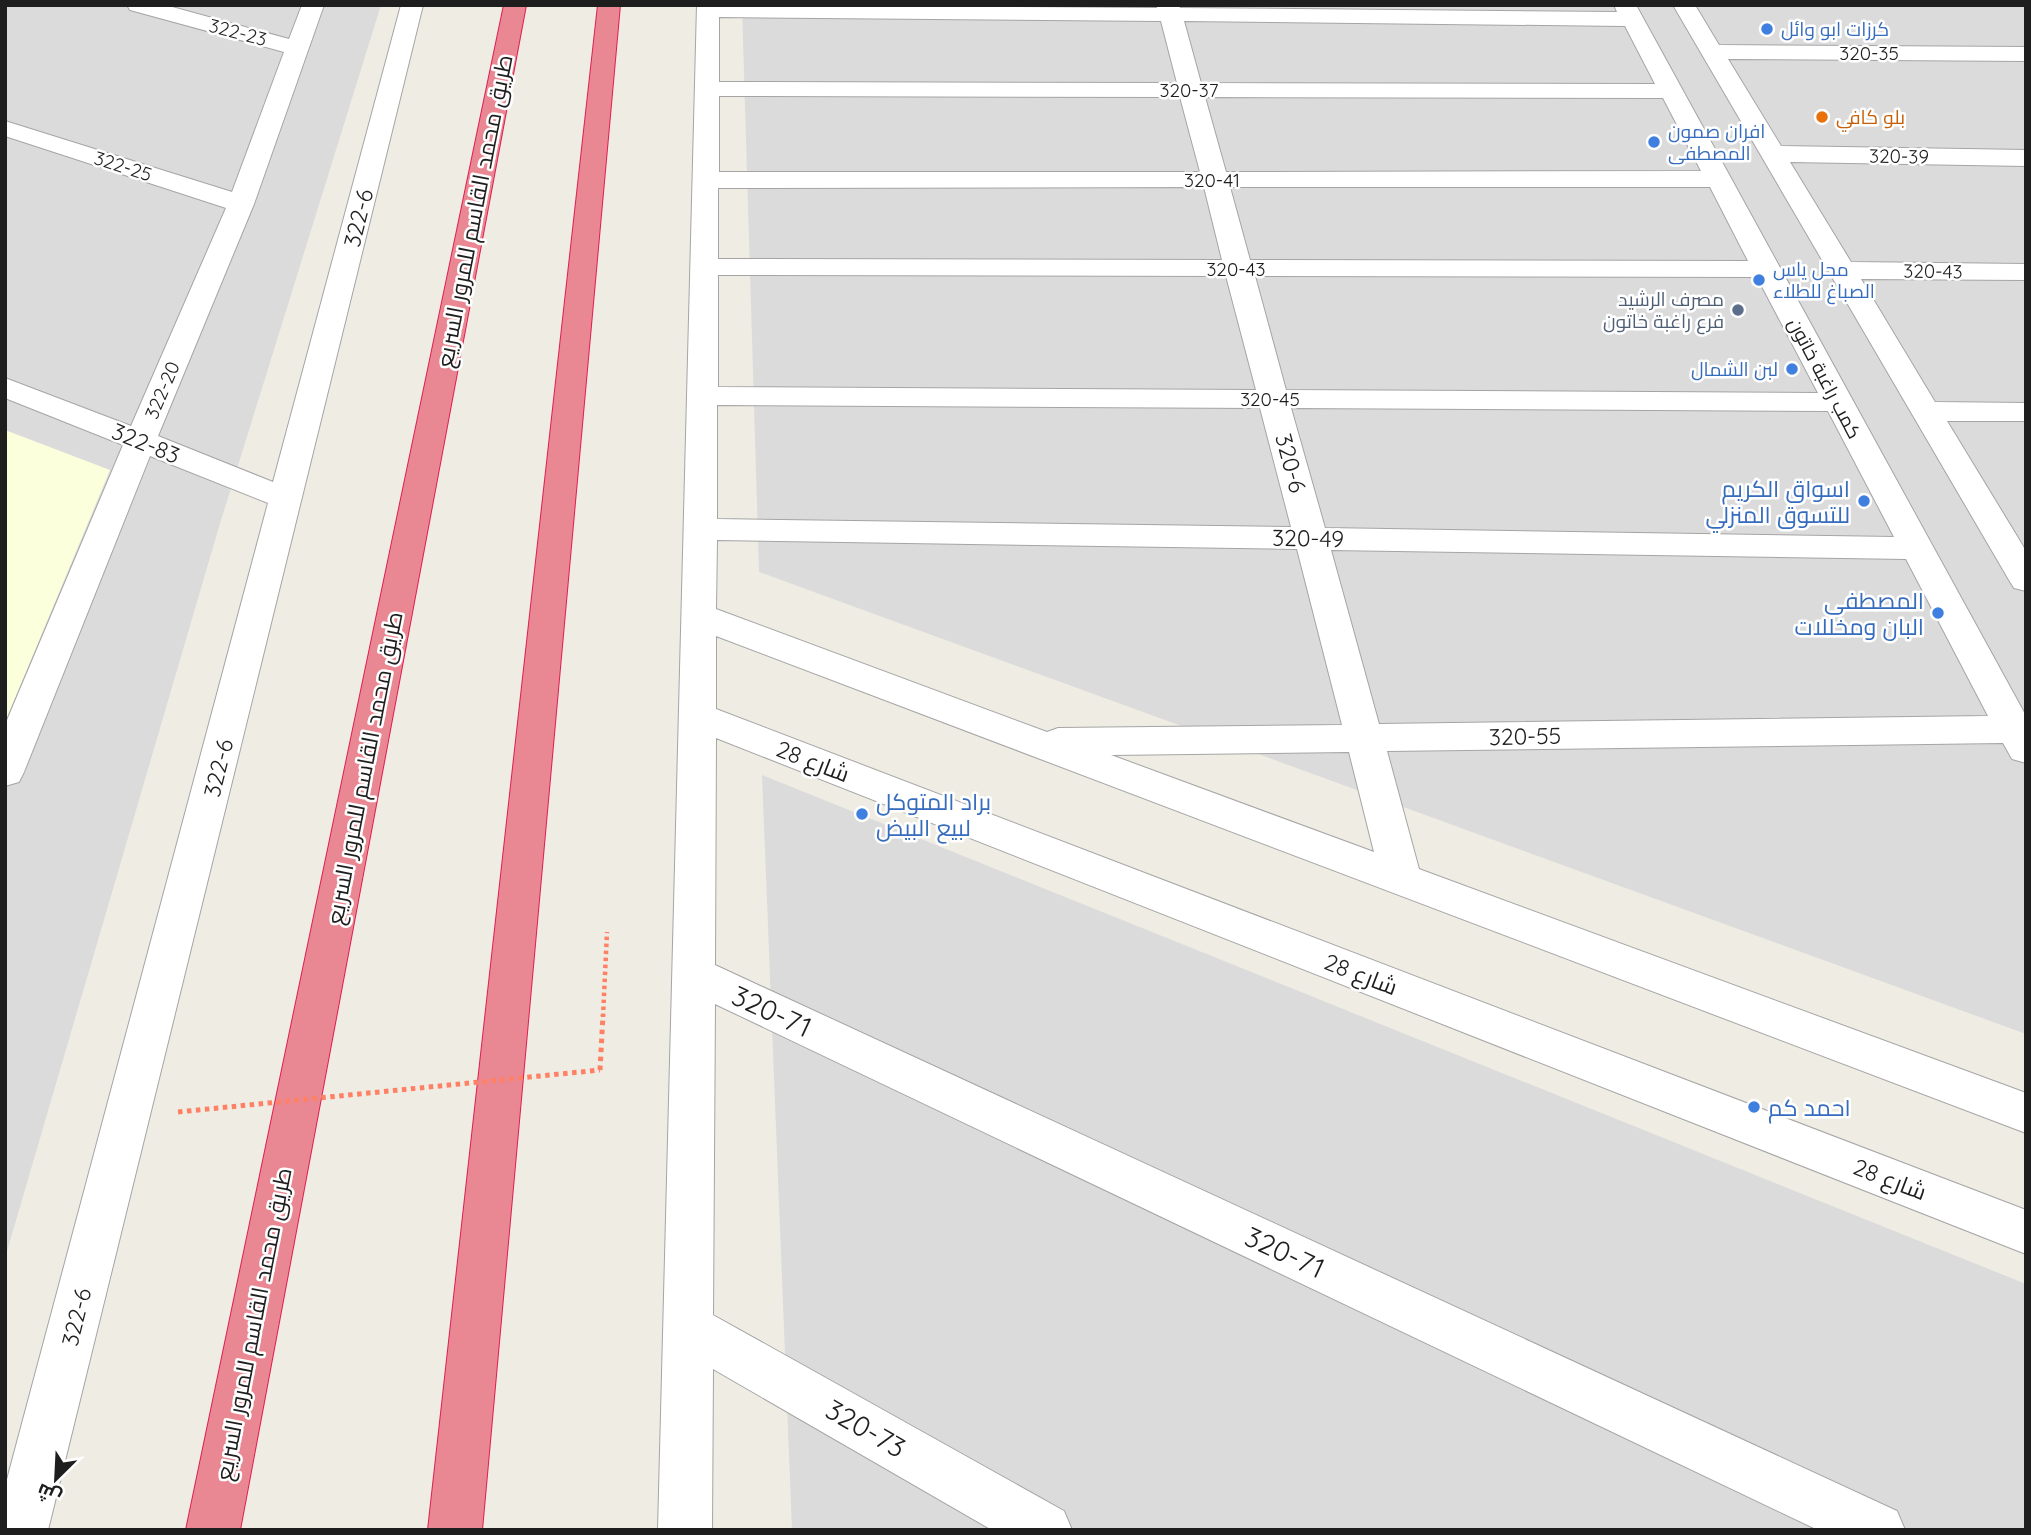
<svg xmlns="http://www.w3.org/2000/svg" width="2031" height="1535" font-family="Quicksand,Cairo,sans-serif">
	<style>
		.residential { fill: #dcdbdb }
		.education { fill: #fcffdc }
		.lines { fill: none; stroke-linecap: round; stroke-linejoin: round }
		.minor-casing { stroke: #a5a5a5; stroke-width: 2 }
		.highway-casing { stroke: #df1e52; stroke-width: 2 }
		.path-far1 { stroke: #fe8165; stroke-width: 4.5; stroke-dasharray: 3.5 3.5; stroke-linecap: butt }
		.path { stroke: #fe8165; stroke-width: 5; stroke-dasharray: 4.5 4.5; stroke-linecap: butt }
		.minor { fill: #fff; fill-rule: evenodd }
		.highway { fill: #e98893; fill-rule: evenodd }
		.path-bridge { stroke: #fe8165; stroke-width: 5; stroke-dasharray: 4.5 4.5; stroke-linecap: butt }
		.shop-dot { fill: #3f7fe0; stroke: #fff; stroke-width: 2.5 }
		.food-dot { fill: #e8710a; stroke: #fff; stroke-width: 2.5 }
		.service-dot { fill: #5c6f8a; stroke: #fff; stroke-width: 2.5 }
		.labels { text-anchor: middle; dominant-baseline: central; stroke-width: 5; stroke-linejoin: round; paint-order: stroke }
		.far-shop-label { font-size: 19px; fill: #366cbe; stroke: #fff; text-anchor: start }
		.far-street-label { font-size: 19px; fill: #1e1e1e; stroke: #fff }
		.far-food-label { font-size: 19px; fill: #c56008; stroke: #fff; text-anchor: start }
		.far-service-label { font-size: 19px; fill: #4e5e75; stroke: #fff; text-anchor: end }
		.street-label { font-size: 23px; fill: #1e1e1e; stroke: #fff }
		.shop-label { font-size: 23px; fill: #366cbe; stroke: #fff; text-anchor: end }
		.near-street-label { font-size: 28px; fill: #1e1e1e; stroke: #fff }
	</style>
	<rect width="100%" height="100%" fill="#efece3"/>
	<path class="residential" d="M5,5H381L218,530L5,1258Z
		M742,5H2026V1034L759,572Z
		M762,775L2026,1284V1530H792Z"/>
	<path class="education" d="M5,430L110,470L5,722Z"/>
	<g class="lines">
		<defs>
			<path id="minor" d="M127,5H165L289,39L302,5H324L254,204L158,436L273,482L401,5H423L48,1530H5V1487L268,503L150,456L24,772L19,782L5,786V725L123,445L5,398V378L131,426L226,208L5,136V121L232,192L284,52L130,10Z
				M697,5L1157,8V5H1179L1180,8L1617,12L1614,5H1636L2026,716V763L2012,759L2003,743L1387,751L1419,869L2026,1093V1133L716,636V709L2026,1210V1254L716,738L715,965L1897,1511L1905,1530H1818L715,1004L713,1315L1064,1511L1072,1530H992L713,1369L712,1530H658ZM719,17L1161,21L1177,83L719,82ZM1184,21L1625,26L1655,84L1201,83ZM719,96L1180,97L1200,172H719ZM1205,97L1663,98L1701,171L1226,172ZM1204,187L1222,260L718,259V188ZM1230,187H1710L1748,261L1250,260ZM718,275L1226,276L1256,390L718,387ZM1255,276L1757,277L1818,393L1286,390ZM717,405L1260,408L1291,527L717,519ZM1291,408L1828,411L1894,537L1325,528ZM717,540L1297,549L1342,725L1058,728L1047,732L716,609ZM1331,550L1906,559L1988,716L1379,724ZM1349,752L1374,852L1111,755Z
				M1673,5H1695L1719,45L2026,47V61L1728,59L1781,146L2026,150V166L1790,162L1851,262L2026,264V280L1861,279L1935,402L2026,403V421H1947L2026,551V591L2014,588L2009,580Z"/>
			<path id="highway" d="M504,5H526L240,1530H186Z
				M598,5H620L482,1530H428Z"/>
		</defs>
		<use href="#minor" class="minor-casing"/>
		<use href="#highway" class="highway-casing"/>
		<path class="path-far1" d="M603,1017L607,932"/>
		<path class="path" d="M600,1070L603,1015"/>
		<use href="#minor" class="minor"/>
		<use href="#highway" class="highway"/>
		<path class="path-bridge" d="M178,1112L600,1070"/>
	</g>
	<g class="shop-dot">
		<circle cx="1767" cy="29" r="7"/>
		<circle cx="1654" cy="142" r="7"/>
		<circle cx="1759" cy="280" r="7"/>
		<circle cx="1792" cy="369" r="7"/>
		<circle cx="1864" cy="501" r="7"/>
		<circle cx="1938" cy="613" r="7"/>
		<circle cx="862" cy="814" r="7"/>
		<circle cx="1754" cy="1107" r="7"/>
	</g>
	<circle class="food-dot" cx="1822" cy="117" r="7"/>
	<circle class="service-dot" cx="1738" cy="310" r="7"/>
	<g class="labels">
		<g class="far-shop-label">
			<text x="1781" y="29">كرزات ابو وائل</text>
			<text x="1668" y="131">افران صمون<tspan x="1668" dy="22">المصطفى</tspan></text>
			<text x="1773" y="269">محل ياس<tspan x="1773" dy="22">الصباغ للطلاء</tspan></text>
			<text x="1778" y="369" text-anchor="end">لبن الشمال</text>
		</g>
		<g class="far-street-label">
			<text transform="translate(238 32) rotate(15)">322-23</text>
			<text x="1869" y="53">320-35</text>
			<text x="1189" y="90">320-37</text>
			<text transform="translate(1899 156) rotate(1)">320-39</text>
			<text transform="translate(123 166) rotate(18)">322-25</text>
			<text x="1212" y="180">320-41</text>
			<text x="1236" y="269">320-43</text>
			<text transform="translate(1933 271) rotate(1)">320-43</text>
			<text transform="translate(1825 378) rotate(62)">كمب راغبة خاتون</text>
			<text transform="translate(162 390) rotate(-67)">322-20</text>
			<text x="1270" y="399">320-45</text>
		</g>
		<g class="far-food-label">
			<text x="1836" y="117">بلو كافي</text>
		</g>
		<g class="far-service-label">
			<text x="1724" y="299">مصرف الرشيد<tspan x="1724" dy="22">فرع راغبة خاتون</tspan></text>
		</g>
		<g class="street-label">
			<text transform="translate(474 211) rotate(-79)">طريق محمد القاسم للمرور السريع</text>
			<text transform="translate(358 218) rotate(-76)">322-6</text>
			<text transform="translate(146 443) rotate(22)">322-83</text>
			<text transform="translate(1291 463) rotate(75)">320-6</text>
			<text transform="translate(1308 538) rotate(1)">320-49</text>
			<text transform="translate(1525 736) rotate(-1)">320-55</text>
			<text transform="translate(813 761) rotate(21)">شارع 28</text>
			<text transform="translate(218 768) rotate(-76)">322-6</text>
			<text transform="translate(364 768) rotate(-79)">طريق محمد القاسم للمرور السريع</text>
			<text transform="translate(1361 974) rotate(21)">شارع 28</text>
			<text transform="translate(1890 1179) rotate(21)">شارع 28</text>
			<text transform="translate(76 1317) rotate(-76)">322-6</text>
			<text transform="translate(253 1324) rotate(-79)">طريق محمد القاسم للمرور السريع</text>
		</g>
		<g class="shop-label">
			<text x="1850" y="488">اسواق الكريم<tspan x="1850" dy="26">للتسوق المنزلي</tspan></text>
			<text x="1924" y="600">المصطفى<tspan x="1924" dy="26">البان ومخللات</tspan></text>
			<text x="876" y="801" text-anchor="start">براد المتوكل<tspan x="876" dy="26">لبيع البيض</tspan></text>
			<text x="1768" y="1107" text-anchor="start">احمد كم</text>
		</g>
		<g class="near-street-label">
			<text transform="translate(772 1011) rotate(25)">320-71</text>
			<text transform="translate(1285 1252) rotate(25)">320-71</text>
			<text transform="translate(866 1428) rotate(30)">320-73</text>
		</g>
	</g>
	<rect width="2031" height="1535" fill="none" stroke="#1e1e1e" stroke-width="14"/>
	<g transform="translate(56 1479) rotate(204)" stroke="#ffffff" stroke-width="5" paint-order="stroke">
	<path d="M0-5L12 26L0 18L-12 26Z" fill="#1e1e1e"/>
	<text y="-10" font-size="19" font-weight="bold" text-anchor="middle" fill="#1e1e1e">ش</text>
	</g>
</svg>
